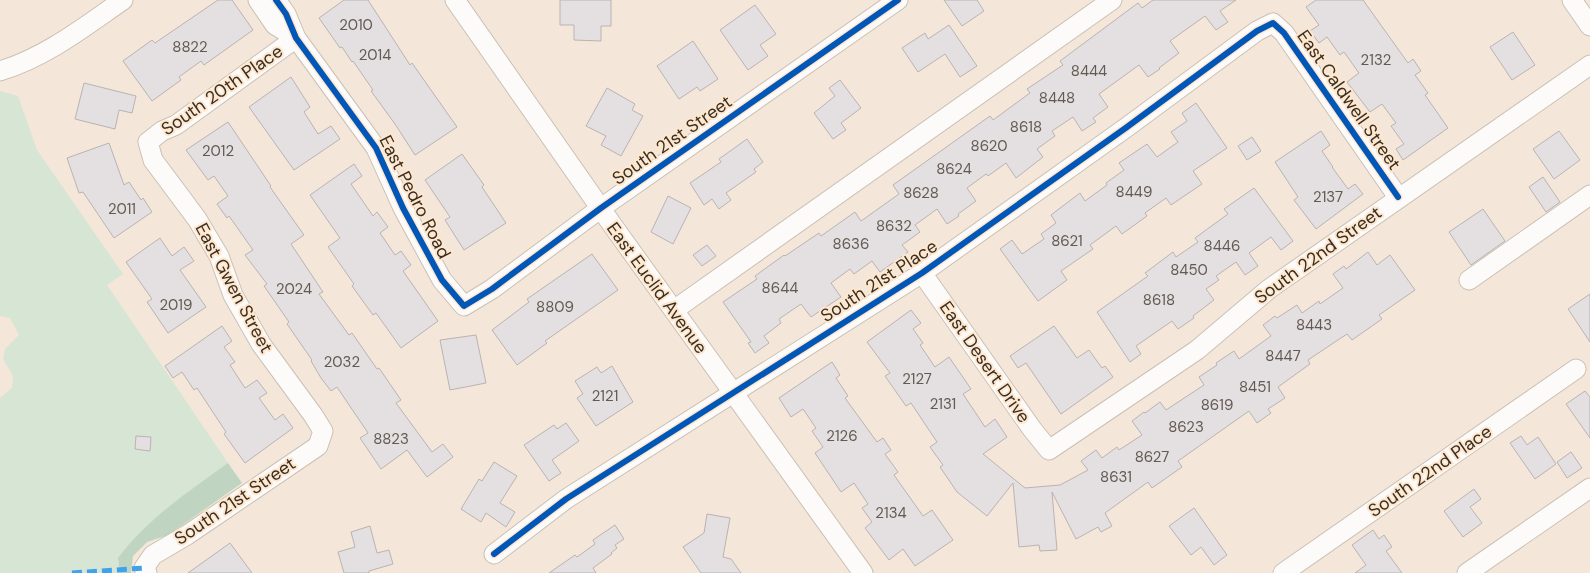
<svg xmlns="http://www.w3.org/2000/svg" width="1590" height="573" font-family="'DM Sans',sans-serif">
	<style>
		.green { fill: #d6e5d4 }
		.forest { fill: #c0d5c1 }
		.building { fill: #e4dfe1; stroke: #b9b3b2 }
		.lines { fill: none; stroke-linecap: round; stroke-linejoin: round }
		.minor-casing { stroke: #cac0b5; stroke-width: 21 }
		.minor { stroke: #fdfbf9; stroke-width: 19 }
		.quiet { stroke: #3fa3eb; stroke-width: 5; stroke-dasharray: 10 5; stroke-linecap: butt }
		.cycleway-casing { stroke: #ffe7ce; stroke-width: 9 }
		.cycleway { stroke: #0057b8; stroke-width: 6 }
		.labels { text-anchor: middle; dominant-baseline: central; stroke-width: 4; stroke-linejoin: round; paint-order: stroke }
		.number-label { font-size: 15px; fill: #625a53 }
		.street-label { font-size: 18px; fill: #372e24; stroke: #ffe7ce }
	</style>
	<rect width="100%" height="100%" fill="#f4e7d9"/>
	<path class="green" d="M0,91L18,96L37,150L123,274L107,285L228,463C189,492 148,518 118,558L120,573H0V398L12,388L13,376L3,359L5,349L19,335L10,318L0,316Z"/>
	<path class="forest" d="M228,463L242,483L168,535L147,542L133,556L131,573H120L118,558C148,518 188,492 228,463Z"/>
	<path class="building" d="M218,0H232L253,30L204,65L201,61L179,77L181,80L152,101L123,61L152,40L155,43Z
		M344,0H368L410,65L412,63L457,127L415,155L395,124L371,91L373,90L353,61L352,62L342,47L340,48L319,18Z
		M560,0H611V26H601V41L574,40V25H560Z
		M944,0H977L984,11L962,26Z
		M1153,0H1236L1220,11L1228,22L1216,30L1205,16L1170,41L1179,53L1159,68L1160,69L1148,77L1139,65L1099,94L1108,107L1093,118L1096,122L1082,131L1073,117L1052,131L1055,136L1037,149L1043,157L1016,178L1006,163L988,176L986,174L967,188L976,201L958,214L959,216L947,224L937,209L915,225L920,232L902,245L908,252L880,272L872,261L854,274L850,269L831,283L841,297L811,317L801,304L779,319L781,323L764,336L769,343L755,353L748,343L751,342L723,302L757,279L755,276L784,255L785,256L819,233L821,236L855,212L861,221L899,194L893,185L990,116L993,120L1030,93L1027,89L1063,65L1060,61L1138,3L1142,8Z
		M1316,0H1363L1408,63L1413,59L1421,71L1415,75L1428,93L1425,95L1448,128L1403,160L1396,149L1404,144L1391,126L1396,123L1382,104L1370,112L1347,82L1359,73L1344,52L1340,55L1327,37L1319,43L1310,31L1319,25L1306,7Z
		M755,5L776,34L760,45L768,56L748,70L720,30Z
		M949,25L977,66L960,77L945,54L918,72L902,48L925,33L928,39Z
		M1513,32L1535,65L1512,80L1490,47Z
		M693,41L718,79L700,91L697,87L679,99L657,66Z
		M291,77L310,107L304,112L318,134L331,126L340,139L294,170L249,107Z
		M840,80L861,108L841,123L846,130L833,139L814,113L835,96L829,88Z
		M84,83L136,96L132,113L119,110L115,129L75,119Z
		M607,88L635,104L632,110L643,116L621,156L601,145L606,136L586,126Z
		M1196,103L1227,148L1193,171L1202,184L1171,205L1166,198L1145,213L1147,216L1122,234L1116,226L1090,245L1093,249L1061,271L1067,280L1038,301L1000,249L1012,240L1022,254L1044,239L1041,234L1056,223L1051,215L1080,193L1085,201L1107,185L1106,183L1124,170L1119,163L1147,144L1157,157L1178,142L1171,132L1187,121L1182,113Z
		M228,122L271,186L270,187L304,235L291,244L323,292L319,294L349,335L352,333L377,369L379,368L401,400L396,403L432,452L443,444L453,457L427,477L407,450L381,469L360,438L368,433L337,387L331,391L321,378L311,361L312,360L287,324L289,322L264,286L267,284L245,255L253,250L229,216L227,218L217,204L228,196L214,176L208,180L186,150Z
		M1321,131L1330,145L1322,151L1333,167H1332L1348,189L1355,184L1363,194L1316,229L1294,200L1298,197L1275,162Z
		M1559,131L1580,160L1554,179L1533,149Z
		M1252,137L1261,151L1247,160L1238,146Z
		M747,139L763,162L754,169L756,172L726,193L731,200L719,209L712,199L704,205L690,183L721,162L719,159Z
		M109,143L124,185L129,182L141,200L143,198L152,212L114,238L83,192L79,193L67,158Z
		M462,154L484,185L482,187L506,223L464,250L445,220L450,217L425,180Z
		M354,164L362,176L351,184L373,216L377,212L388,227L380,233L395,255L401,251L411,265L403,271L438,321L401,348L376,313L373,315L352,286L354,284L328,247L340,238L310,195Z
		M1543,177L1560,202L1546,212L1529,187Z
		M1254,188L1293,241L1281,250L1271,237L1249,253L1258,266L1245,275L1236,262L1216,276L1219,280L1206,289L1214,300L1193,316L1194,318L1178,329L1172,321L1136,346L1141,354L1130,362L1097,312L1148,276L1145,273L1173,252L1176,257L1198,242L1195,238L1228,214L1224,209Z
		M668,196L691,208L673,244L651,232Z
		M1483,209L1505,241L1471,265L1449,232Z
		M160,238L172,256L184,247L194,261L180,270L206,307L168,333L147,302L152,299L126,262Z
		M707,245L716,256L702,266L693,255Z
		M1368,252L1377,265L1390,255L1415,290L1379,315L1382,319L1352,340L1347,334L1308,360L1310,364L1278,387L1285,398L1268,409L1271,413L1257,423L1249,411L1178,461L1182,467L1152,488L1148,482L1105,513L1112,526L1101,532L1098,527L1076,539L1052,492L1057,550L1040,551L1039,545L1019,547L1013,483L987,516L957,492L940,467L943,465L930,447L937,442L911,403L906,406L885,376L890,373L867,342L911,310L921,323L913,329L923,343L920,345L935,367L949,357L971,389L963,394L985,427L995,419L1007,437L983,454L1025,488L1060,485L1088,470L1081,461L1096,450L1102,458L1117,447L1119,450L1142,435L1132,421L1144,412L1145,413L1160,402L1166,410L1204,385L1199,377L1217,365L1216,363L1234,351L1239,359L1271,336L1263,325L1275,316L1277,318L1297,305L1302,313L1319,301L1320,304L1343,288L1333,274L1344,266L1346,269Z
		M592,254L618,290L545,341L547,343L517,365L492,330L529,302L527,299Z
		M1590,294V342L1568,309Z
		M222,326L232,341L224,347L235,362L230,365L245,388L257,380L267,393L259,398L275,420L283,414L293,428L245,463L224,434L226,432L197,388L194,390L182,372L173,378L165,366Z
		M1054,326L1077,358L1089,350L1102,368L1105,366L1113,377L1061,414L1026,363L1018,368L1010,356Z
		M476,335L486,383L450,390L440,340Z
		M832,362L840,375L836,378L848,396L845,398L877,442L883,438L891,450L885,454L898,472L894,475L923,516L932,510L953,540L915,566L903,549L889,560L865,528L872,522L862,508L868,504L854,483L841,492L815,453L823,447L812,431L816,428L803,409L791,417L779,398Z
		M612,366L633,402L596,426L577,398L583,394L575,381L597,367L601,373Z
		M1585,391L1590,397V438L1566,404Z
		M566,423L579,441L552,460L561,473L549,481L524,445L554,425L557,429Z
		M136,436L151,437L150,451L135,449Z
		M1521,436L1527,445L1538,437L1556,464L1535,479L1510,443Z
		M1571,452L1582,468L1567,478L1557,462Z
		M494,462L517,476L500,503L515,512L506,527L486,513L481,522L461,509L479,479L482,481Z
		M1474,489L1481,499L1470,507L1482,523L1463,537L1444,511Z
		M1194,508L1227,555L1214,565L1201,547L1191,555L1169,526Z
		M707,514L730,518L723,557L731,559L741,573H701L683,547L704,533Z
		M615,525L624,539L615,545L617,548L611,553L612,554L593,568L596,573H549L575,555L577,557L595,544L593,540Z
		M370,526L377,553L389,550L393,564L369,571V573H344L338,552L355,547L351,532Z
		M1373,530L1379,539L1384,535L1392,547L1386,551L1402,573H1355L1366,565L1352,545Z
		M230,543L252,573H188Z"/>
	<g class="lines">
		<defs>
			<path id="minor" d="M258,0L275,25L296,38
				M276,0L286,14L296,38L376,148L403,208L442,280L464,306L492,289L601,208L898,0
				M455,0L613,226L863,573
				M1572,0L1590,26
				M0,71C46,57 84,27 123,0
				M922,273L1032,429L1049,450L1197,350L1269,289L1590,65
				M1469,280L1590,195
				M674,310L1112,0
				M494,554L566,499L922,273L1127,127L1257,31L1273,23L1284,33L1398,197
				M147,573L144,568L153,555L187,535L318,446L323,431L313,415L261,344L233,295L219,256L197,219L153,160L148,142L162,131L176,125L296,38
				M1283,573L1576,369
				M1467,573L1590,488"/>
		</defs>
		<use href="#minor" class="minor-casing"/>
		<use href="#minor" class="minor"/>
		<path class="quiet" d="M72,573L144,568"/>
		<defs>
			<path id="cycleway" d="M276,0L286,14L296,38L376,148L403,208L442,280L464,306L492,289L601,208L898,0
				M494,554L566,499L922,273L1127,127L1257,31L1273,23L1284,33L1398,197"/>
		</defs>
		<use href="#cycleway" class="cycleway-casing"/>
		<use href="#cycleway" class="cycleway"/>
	</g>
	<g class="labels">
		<g class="number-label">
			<text x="356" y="25">2010</text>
			<text x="190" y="47">8822</text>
			<text x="375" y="55">2014</text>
			<text x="1376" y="60">2132</text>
			<text x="1089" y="71">8444</text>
			<text x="1057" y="98">8448</text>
			<text x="1026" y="127">8618</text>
			<text x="989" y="146">8620</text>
			<text x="218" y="151">2012</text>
			<text x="954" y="169">8624</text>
			<text x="1134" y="192">8449</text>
			<text x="921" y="193">8628</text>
			<text x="1328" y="197">2137</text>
			<text x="122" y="209">2011</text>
			<text x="894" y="226">8632</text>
			<text x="1067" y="241">8621</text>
			<text x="851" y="244">8636</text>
			<text x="1222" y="246">8446</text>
			<text x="1189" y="270">8450</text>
			<text x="780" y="288">8644</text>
			<text x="294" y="289">2024</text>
			<text x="1159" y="300">8618</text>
			<text x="176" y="305">2019</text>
			<text x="555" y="307">8809</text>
			<text x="1314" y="325">8443</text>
			<text x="1283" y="356">8447</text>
			<text x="342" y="362">2032</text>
			<text x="917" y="379">2127</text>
			<text x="1255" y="387">8451</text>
			<text x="605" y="396">2121</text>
			<text x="943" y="404">2131</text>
			<text x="1217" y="405">8619</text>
			<text x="1186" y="427">8623</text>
			<text x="842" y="436">2126</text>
			<text x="391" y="439">8823</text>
			<text x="1152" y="457">8627</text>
			<text x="1116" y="477">8631</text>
			<text x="891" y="513">2134</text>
		</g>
		<g class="street-label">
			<text transform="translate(222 90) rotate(-35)">South 20th Place</text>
			<text transform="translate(1349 100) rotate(55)">East Caldwell Street</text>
			<text transform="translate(672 140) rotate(-35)">South 21st Street</text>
			<text transform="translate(415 197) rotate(63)">East Pedro Road</text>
			<text transform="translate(1318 255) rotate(-36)">South 22nd Street</text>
			<text transform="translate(879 281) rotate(-33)">South 21st Place</text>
			<text transform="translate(234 288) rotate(62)">East Gwen Street</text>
			<text transform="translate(657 288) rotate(54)">East Euclid Avenue</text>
			<text transform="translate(985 362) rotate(55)">East Desert Drive</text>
			<text transform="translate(1430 471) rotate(-35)">South 22nd Place</text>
			<text transform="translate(235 501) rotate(-34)">South 21st Street</text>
		</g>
	</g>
</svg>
